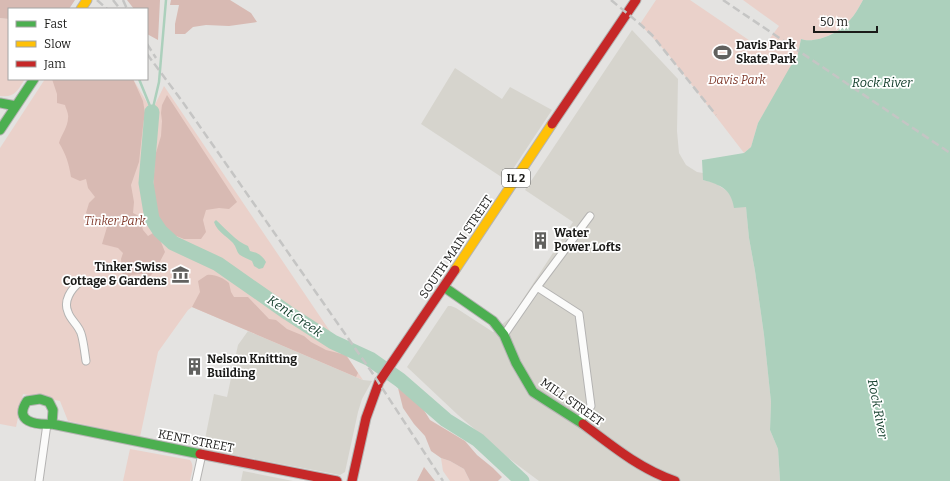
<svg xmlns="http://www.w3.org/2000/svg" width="950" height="481" font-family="Bitter,serif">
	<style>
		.built { fill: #d6d4cd }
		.green { fill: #ead1ca }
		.forest { fill: #d8bab3 }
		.water { fill: #acd0bc }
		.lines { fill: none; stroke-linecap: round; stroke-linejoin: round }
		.stream { stroke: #acd0bc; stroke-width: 2.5 }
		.river { stroke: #acd0bc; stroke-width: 15 }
		.street-casing { stroke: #b4b3b2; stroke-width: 9 }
		.fast-casing { stroke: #b4b3b2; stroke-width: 11 }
		.slow-casing { stroke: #b4b3b2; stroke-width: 11 }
		.jam-casing { stroke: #b4b3b2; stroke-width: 11 }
		.street { stroke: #fbfbfa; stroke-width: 7 }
		.fast { stroke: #4caf50; stroke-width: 9 }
		.slow { stroke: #ffc107; stroke-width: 9 }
		.jam { stroke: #c62828; stroke-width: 9 }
		.rail { stroke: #c5c5c4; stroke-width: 2.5; stroke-dasharray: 8 4; stroke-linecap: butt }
		.labels { text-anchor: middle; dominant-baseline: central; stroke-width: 3.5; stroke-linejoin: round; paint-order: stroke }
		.shield { fill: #fff; stroke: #5f5f5e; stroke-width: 1 }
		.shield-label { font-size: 11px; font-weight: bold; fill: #1b1b19 }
		.poi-label { font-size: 12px; font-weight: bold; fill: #1b1b19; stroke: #fff; text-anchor: start }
		.park-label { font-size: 12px; font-style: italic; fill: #833e30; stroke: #fff }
		.street-label { font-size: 12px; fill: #1b1b19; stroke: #fff }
		.water-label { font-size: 13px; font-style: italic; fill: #0f3b28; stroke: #fff }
	</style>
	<rect width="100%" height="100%" fill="#e4e3e1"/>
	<path class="built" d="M632,30L678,79L677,131L679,153L686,165L697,172L703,173V180L715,183L727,191L732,197L746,206L749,238L755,271L764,335L771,402L770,430L778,449L780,481H539L511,460L458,415L407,367L448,306H451L456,308L493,332L512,316L573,222L525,190Z
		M455,68L502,99L510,87L552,110L505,181L503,178L421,124Z
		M248,331L363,380L372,381L362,399L358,412L345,472L340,475L203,449L214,394L227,397L238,345Z
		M243,471L293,481H241Z"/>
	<path class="green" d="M656,0H690L762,49L779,26L743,0H863C859,7 855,15 849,21C839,33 815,44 801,39L797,58L758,123L751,147L744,153L668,54L640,24Z
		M0,18L9,19V79H25C18,90 15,98 0,96Z
		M45,79H133L152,111L164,86L363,380L192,307L188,310L158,352L140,437L68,421L60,401L23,394L16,427L0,424V148Z
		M130,449L190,460C195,466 191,474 190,481H123Z
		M441,458L450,461L464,469L470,481H450L443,471Z"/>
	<path class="forest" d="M0,0H75L69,9H9V19L0,18Z
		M127,0H160L158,40L147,34V9H134Z
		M171,0H230L251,13L257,22L229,26L206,25L193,27L185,34H175V24L179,5H170Z
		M52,79H133L143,101L145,113L143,126L139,162L131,185L134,202L133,213L139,216L143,230L148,236L153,233L159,237L165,252L156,269L143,285L142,274L131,275L128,279L123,278L121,259L123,253L118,248L102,244L107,227L104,219L91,217L86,213L89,203L95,197L88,188L86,179L80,181L71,177C69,164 66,154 59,143C61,135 68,127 68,118C69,114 66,109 65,105L57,103V94Z
		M167,95L237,202L229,209L219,208L206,210L203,220L206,232L201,239H184L171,234L161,223L154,210L153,192L155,156L161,136L162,121L161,113L162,105Z
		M207,275C215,274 223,278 229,283L231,292L234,297H248L269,319L276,320L287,329L304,336L311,342L326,350L346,355L358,373L356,377L192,307L200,292L198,281Z
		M398,388L422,407L430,420L465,441L477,455L493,468L502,477L498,481H470L464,469L450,461L441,458L431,451L425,436L414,424L403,408Z
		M424,467L435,481H417Z"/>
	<path class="water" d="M863,0H950V481H780L778,449L770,430L771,402L764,335L755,271L749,238L746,207L734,208C731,189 721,185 703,180L702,160L744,153L751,147L758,123L790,67L797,58L801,39C815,44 840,33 849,21C855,15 859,7 863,0Z
		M216,220C225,228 237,242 248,246L250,251C258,253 262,255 266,262L263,268L259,269L254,266L252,261C248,259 243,257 240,255C237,252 237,250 235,246C231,238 217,233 214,222Z"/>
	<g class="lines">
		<path class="stream" d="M139,79L152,111
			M152,112L159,82L166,0"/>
		<path class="river" d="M152,112L146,183L152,219L160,231L173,243L218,264L288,313L333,342L370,359L400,380L446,420L478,440L522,481"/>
		<defs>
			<path id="street" d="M80,282C71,289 63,301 68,312C70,319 77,324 80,331C83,336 85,355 86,361
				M537,287L579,314L591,406L579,421
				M504,335L537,287L590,216
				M39,481L47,424
				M196,481L202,454"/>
			<path id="fast" d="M0,103L16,106
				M0,130L34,79
				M444,287L493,321L504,335L516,363L533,392L583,424
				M52,424L53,410L49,402L40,399L27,401C13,422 36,425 52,424L200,454"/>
			<path id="slow" d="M81,9L87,0
				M455,270L552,124"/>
			<path id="jam" d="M552,124L636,0
				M583,424C612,446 640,469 675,481
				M200,454L337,481
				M352,481L366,418L379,382L455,270"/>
		</defs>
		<use href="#street" class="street-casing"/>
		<use href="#fast" class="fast-casing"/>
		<use href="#slow" class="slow-casing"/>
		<use href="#jam" class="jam-casing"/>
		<use href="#street" class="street"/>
		<use href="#fast" class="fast"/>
		<use href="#slow" class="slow"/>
		<use href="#jam" class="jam"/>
		<path class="rail" d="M97,0L107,9
			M113,0L120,9
			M123,0L127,9
			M611,0L640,24L652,35L716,115
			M723,0L950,153
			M147,44L156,58
			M147,54L182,101L371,371L443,481"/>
	</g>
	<defs>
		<symbol id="stadium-bare" viewBox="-9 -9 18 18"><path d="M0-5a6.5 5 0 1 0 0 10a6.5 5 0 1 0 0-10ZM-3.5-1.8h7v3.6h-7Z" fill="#61615f" stroke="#fff" stroke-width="2.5" paint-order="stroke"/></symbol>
		<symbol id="building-bare" viewBox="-9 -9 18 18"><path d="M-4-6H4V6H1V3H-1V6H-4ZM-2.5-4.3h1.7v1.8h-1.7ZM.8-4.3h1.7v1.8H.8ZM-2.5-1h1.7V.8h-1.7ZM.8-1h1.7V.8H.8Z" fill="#61615f" stroke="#fff" stroke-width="2.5" paint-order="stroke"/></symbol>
		<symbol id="museum-bare" viewBox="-9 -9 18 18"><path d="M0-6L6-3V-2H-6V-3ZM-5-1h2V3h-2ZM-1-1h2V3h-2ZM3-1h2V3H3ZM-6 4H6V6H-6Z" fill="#61615f" stroke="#fff" stroke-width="2.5" paint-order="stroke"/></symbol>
	</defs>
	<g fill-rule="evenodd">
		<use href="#stadium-bare" x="710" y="40" width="25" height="25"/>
		<use href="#building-bare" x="528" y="228" width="25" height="25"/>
		<use href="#museum-bare" x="168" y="262" width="25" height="25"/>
		<use href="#building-bare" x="182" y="354" width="25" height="25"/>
	</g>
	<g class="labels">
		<rect class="shield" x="502" y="169" width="28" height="18" rx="3"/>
		<g class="shield-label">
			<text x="516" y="178">IL 2</text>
		</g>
		<g class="poi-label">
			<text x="736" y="45">Davis Park<tspan x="736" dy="14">Skate Park</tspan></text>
			<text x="554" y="233">Water<tspan x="554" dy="14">Power Lofts</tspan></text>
			<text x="167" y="267" text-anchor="end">Tinker Swiss<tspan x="167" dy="14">Cottage &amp; Gardens</tspan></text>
			<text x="207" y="359">Nelson Knitting<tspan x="207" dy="14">Building</tspan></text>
		</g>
		<g class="park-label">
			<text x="737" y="80">Davis Park</text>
			<text x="115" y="221">Tinker Park</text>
		</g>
		<g class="street-label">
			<text transform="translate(456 247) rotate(-56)">SOUTH MAIN STREET</text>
			<text transform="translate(572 402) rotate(35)">MILL STREET</text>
			<text transform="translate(196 441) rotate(11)">KENT STREET</text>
		</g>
		<g class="water-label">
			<text x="882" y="82">Rock River</text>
			<text transform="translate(295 316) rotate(34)">Kent Creek</text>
			<text transform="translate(878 409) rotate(79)">Rock River</text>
		</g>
	</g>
	<rect x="8" y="8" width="140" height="72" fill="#ffffff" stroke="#a4a4a3"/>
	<rect x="16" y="21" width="20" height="6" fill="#4caf50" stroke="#a4a4a3"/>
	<text x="44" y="28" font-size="12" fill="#1b1b19">Fast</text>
	<rect x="16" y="41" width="20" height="6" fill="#ffc107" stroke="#a4a4a3"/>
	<text x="44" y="48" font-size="12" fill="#1b1b19">Slow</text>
	<rect x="16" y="61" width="20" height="6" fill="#c62828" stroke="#a4a4a3"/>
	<text x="44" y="68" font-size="12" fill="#1b1b19">Jam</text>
	<path d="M814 26v6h63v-6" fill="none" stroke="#1b1b19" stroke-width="2"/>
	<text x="820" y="26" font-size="12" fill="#1b1b19" stroke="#ffffff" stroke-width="3" paint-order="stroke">50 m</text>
</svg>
